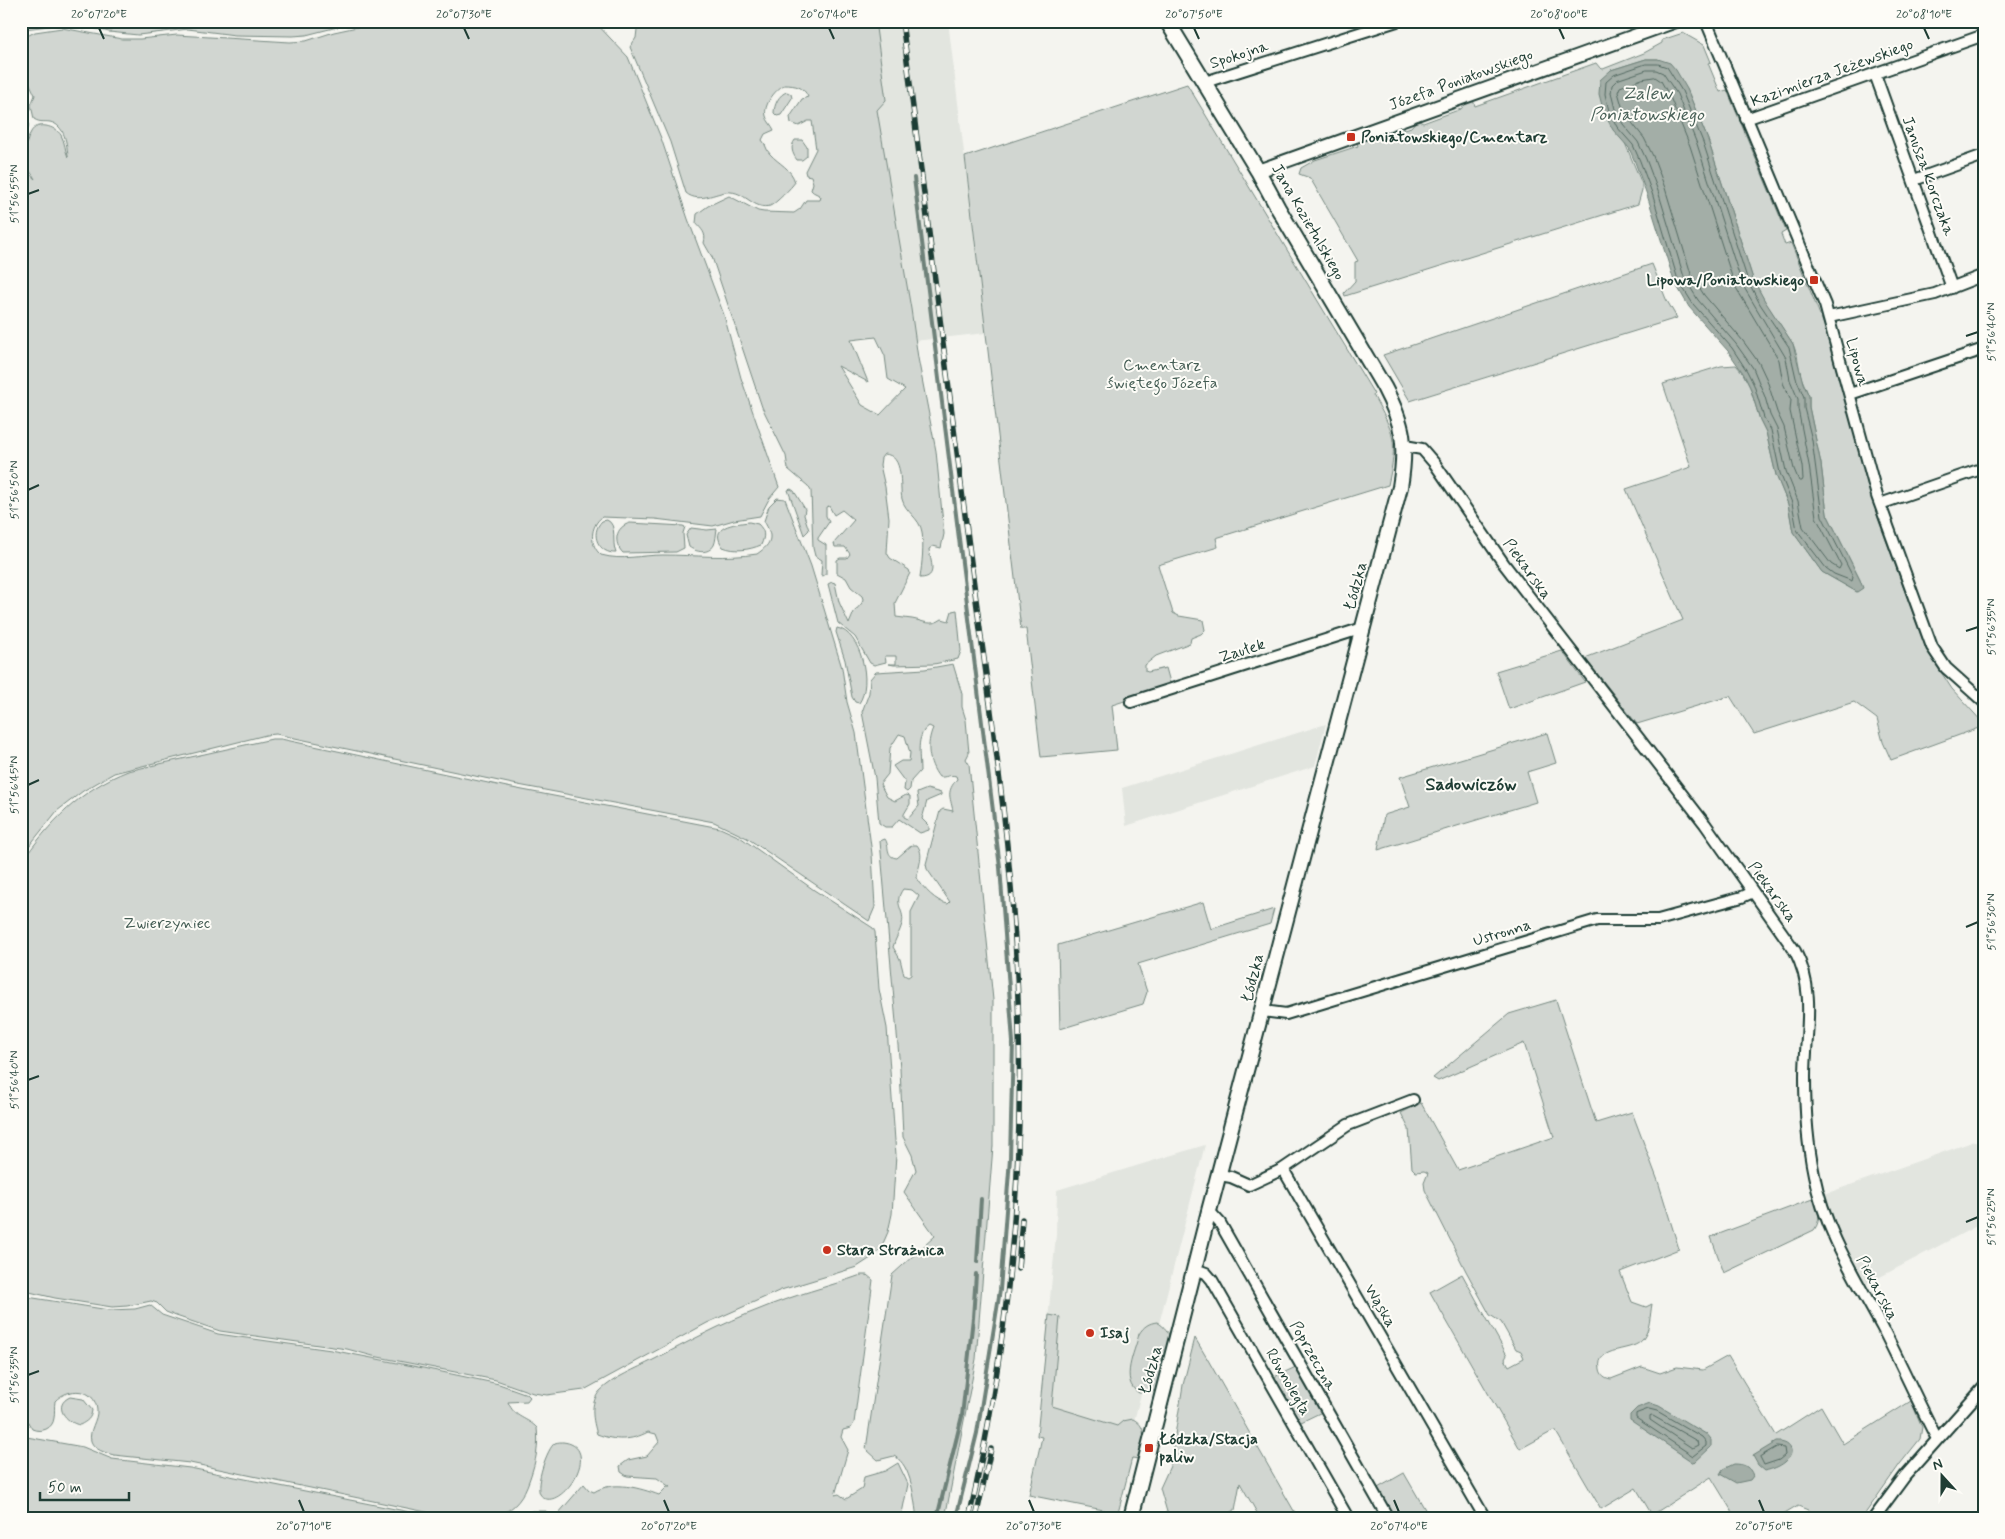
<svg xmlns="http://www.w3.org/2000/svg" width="2005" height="1539" font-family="Mynerve,sans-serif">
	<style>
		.built { fill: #e2e5df }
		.green { fill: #d1d6d1; stroke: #788a82; fill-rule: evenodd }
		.water { fill: #a3aea7; stroke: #6e8179 }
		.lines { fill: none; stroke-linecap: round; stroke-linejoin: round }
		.shore { stroke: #546a62; stroke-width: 1 }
		.stream { stroke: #6e8179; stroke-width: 4 }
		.minor-casing { stroke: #1f3d34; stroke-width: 14 }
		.tertiary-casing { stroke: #1f3d34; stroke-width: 16 }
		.secondary-casing { stroke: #1f3d34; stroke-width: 18 }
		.minor { stroke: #fdfcf7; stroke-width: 10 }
		.tertiary { stroke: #fdfcf7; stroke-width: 12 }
		.secondary { stroke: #fdfcf7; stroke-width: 14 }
		.rail-casing { stroke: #1f3d34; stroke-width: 5.5 }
		.rail { stroke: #fdfcf7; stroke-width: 4; stroke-dasharray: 11; stroke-linecap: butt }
		.ticks { fill: none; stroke: #1f3d34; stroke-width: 2 }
		.poi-dot { fill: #c8321e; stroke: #fdfcf7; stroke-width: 2 }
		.labels { text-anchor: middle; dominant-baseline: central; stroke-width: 4; stroke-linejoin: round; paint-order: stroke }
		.street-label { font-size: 16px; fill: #1f3d34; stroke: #fdfcf7 }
		.poi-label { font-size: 16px; font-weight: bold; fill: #1f3d34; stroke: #fdfcf7; text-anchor: start }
		.park-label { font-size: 16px; fill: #435c53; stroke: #fdfcf7 }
		.water-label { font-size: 18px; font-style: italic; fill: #475f56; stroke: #fdfcf7 }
		.neighbourhood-label { font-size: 18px; font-weight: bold; fill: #1f3d34; stroke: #fdfcf7 }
		.neatline { fill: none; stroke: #1f3d34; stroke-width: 2 }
		.ticks-label { font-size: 12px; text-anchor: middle; fill: #1f3d34 }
	</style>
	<rect width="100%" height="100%" fill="#f4f4ef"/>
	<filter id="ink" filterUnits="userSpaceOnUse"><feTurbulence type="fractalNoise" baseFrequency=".02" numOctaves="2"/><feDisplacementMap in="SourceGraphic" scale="10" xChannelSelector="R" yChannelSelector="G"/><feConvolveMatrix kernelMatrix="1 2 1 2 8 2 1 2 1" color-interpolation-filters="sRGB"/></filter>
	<g filter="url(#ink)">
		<path class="built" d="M859,21H948L986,333L905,342Z
			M1326,724L1315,766L1126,826L1122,788Z
			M1975,1141L1984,1148V1222L1863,1286L1836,1233L1822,1195Z
			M1205,1145L1125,1456L1037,1436L1056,1235L1057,1190Z"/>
		<path class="green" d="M21,21H70L68,24L23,29H21Z
			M73,21H361L306,35L293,36L235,35L188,29L138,35L109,32L76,24Z
			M385,21H594L628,57L661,138L688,219L724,315L741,378L779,487L769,499L760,516L734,520L713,526L655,519L602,517C590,526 589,545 601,555C623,561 641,555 663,555C694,555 727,559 757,554C773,543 773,536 764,521L769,506L777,498L785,499L811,566L842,668L847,702L856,733L872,854L875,907L869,921L747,838L714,822L513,784L276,734L266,735L114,773L83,791L57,811L21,856V142L24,140C21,159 20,166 35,179C33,174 27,169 25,163C23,155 27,139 31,132C37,121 55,126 61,135C65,142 65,151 68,157C67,144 65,125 50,122C44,121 40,123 34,119L31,105L35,95L23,69C25,83 36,92 21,102V39L35,32L62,28L122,39H140L177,35L290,42L306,41L334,32Z
			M638,21H875L886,100L877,110L911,309L918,358L936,451L944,534L941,548L933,546L929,549C930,561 939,578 920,578C922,563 924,547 922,532C920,518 905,512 902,499C899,486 905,455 884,454L881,458L880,465L885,487L889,518L887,553L890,558L909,570L910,573L895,603L896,617C901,618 907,618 912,619C924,621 931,627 942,619L949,621L952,611L957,610L961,651L958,659L934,664L894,665L889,664H896V656H885L886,662L874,665L870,663L855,637L838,623L828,584L832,582L835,583L839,602L849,624L854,612L862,603L863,599L862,596L851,587L846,578L837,573V560L840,558H847L850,554L845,547H835L834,543L854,520L842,510L834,515L829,506L826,507V516L829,522L818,538V540L826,545V574L823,576L821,575L822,560L815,556L813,548L811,491L808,486L788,469L786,456L762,407L712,257L704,243C707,233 701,229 696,223L697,214L708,206L729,196L758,211L764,212L794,213L800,209L806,200H820L821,197C818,193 814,194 811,190L813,183L811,176L806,175L805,171L816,149L812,121H808L799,126L791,123L790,117L802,99L808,97C804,87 796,85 784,85C775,90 763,105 766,116C767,121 772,125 774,130L765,134L762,140C766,144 766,150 770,154C779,164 791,168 795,182C793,186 774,205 770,206C754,210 746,193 731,192C719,190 700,205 686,193L670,142L630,47L636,38ZM876,337L885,356L888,379L905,389L880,415L862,405L838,366L868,382L851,340Z
			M1683,33L1704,45L1711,62L1708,63L1720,92L1727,90L1786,231L1781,234L1785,245L1791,243L1824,325L1878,518L1926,649L1952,689L1984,724V726L1891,760L1883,742L1877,719L1854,702L1754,734L1730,696L1637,724L1585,658L1683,620L1626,489L1691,467L1663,384L1721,366L1736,365L1743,373L1750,387L1760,420L1766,432L1776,475L1788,504L1793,532L1822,572L1857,592L1860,580L1827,514L1821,464L1809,407V396L1801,377L1797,355L1793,344L1765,302L1753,279L1708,140L1687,89L1658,59H1646L1611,70L1625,143L1642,184V190L1638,204L1345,296L1344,293L1355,281V262L1358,261L1310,178L1299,174L1301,168L1315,160L1358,146L1356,141L1364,138L1370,141L1411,127L1417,120L1423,123L1461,109L1466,103L1473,100L1475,106L1596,63L1600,68L1603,69L1644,53L1662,43V40Z
			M1187,84L1374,394L1373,395C1395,435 1398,440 1388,485L1216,538L1218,547L1158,565L1173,613L1179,616L1203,620L1205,630L1201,634L1191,638L1190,643L1156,656L1145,665V671L1148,672L1166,668L1171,686L1112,705L1117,750L1041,757L1026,629H1021L965,157Z
			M787,92L791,94L792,98L781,115L777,116L774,113C774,105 779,94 787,92Z
			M21,107L25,109C29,120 32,129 21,136Z
			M795,140H802L807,147V156L802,160H797C792,153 790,147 795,140Z
			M1652,264L1666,299L1677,318L1410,401L1383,355Z
			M791,489L794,491L805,509L804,515L809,530L804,535L788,490Z
			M607,520C618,525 611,542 616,553C599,554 589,534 602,521Z
			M749,522L758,524C765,531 765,536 761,545C749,550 735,552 723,547C708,526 734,524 749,522Z
			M630,523L683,526L685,527L683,533L684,548L676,552L623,553C613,543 615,527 630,523Z
			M691,528L707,530L717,529C716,534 716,541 714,545C708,555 696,552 689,547L686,535Z
			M837,628C861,632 873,684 859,703L855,702L852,697L845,660L836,632Z
			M1562,651L1585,682L1509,709L1496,671Z
			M953,664L962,694V707L966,720L969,753L966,759L969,764L993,1000V1146L976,1359L945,1518H917C914,1500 912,1465 894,1456L878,1460L866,1449L892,1275L935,1236L904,1192L916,1170L912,1155L903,1137L900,1068L880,841L885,839C890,846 885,857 897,858L912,845H917C925,855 918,866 917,878C923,888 936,902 948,904L950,902L927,869L926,864L940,811L943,809L953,811C950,796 946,792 957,779L956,776C950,774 945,778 939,777C928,763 926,744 933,728L929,726C915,735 920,756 920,771L911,781L910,789L907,792L904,790L905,782L893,766L901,761H909L910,753L905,736L899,734L890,748L888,774L880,784L887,797L895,801L906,795L910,796V804L904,814V817L908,819L919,806L917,793L927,789L941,793V795L927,801L922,819L929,826V830L920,833L899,819L892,827H885L879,823L875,778L862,712L869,693L870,679L876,672L925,669ZM903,889L912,890L919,896L911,912V975L908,977L904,975L900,959L893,947C895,939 900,932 902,924C906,911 892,904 903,889Z
			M1547,733L1556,763L1527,772L1536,802L1378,850L1384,815L1410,807L1400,777Z
			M272,739H281L507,787L720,828L740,837L814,890L873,928L875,932L879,989L887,1028L896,1155L892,1214L888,1232L881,1248L874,1256L857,1267L781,1290L707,1323L584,1390L547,1395L533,1393L496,1380L373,1356L347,1349L220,1331L176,1316L166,1312L157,1303L151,1301L127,1306L112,1307L55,1298L21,1290V863C49,823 81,789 128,771Z
			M1203,902L1211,929L1274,909L1270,924L1138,964L1147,992L1143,1004L1060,1029L1058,945Z
			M1556,1000L1596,1123L1632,1112L1658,1181L1679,1249L1620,1272L1632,1302L1646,1307L1652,1304C1650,1315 1650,1330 1643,1339C1634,1353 1595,1345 1600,1369C1601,1375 1605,1378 1611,1379L1642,1367L1660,1373L1677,1367L1703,1370L1728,1356L1776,1435L1821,1406L1843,1444L1911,1401L1922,1427L1920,1439L1900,1464L1862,1518H1812L1808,1510L1798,1506L1778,1518H1736L1711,1477L1652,1515L1636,1488L1601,1509L1555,1430L1520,1449L1430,1292L1462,1274L1507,1355L1505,1359L1509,1366L1524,1358L1521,1351L1516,1349L1501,1322L1490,1315L1466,1271L1425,1190L1424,1183L1428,1173L1424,1171L1416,1172L1412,1168L1409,1129L1401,1113L1421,1103L1458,1170L1554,1137L1524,1043L1438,1081L1433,1078L1509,1014Z
			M1815,1198C1818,1208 1822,1220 1814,1230L1724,1273L1711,1237Z
			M861,1275H867L873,1280L854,1423L851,1428L843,1430L841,1437L848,1450L835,1495L839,1494L846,1499L862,1489L864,1477L885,1471L898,1463L908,1484L901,1518H508L532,1511H546C550,1515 552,1516 558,1514L584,1484L589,1490L594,1492C613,1480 640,1488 659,1495L667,1487H670L657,1478L627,1476L621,1472L620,1466L628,1460L647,1456L659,1442L656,1434L648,1432C631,1441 615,1441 597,1434C593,1421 589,1403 600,1391C614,1377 636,1369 653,1360C688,1342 723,1323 760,1309C793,1295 828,1287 861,1275Z
			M21,1296L109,1310L135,1309L150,1305L162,1315L218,1334L331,1350L423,1368L499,1384L527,1394L530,1397L527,1401L508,1402C515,1419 527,1417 537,1428C539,1446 536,1461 530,1478C517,1519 493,1518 455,1518L190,1463L114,1455C106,1453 94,1450 91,1441C88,1431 98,1420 97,1410C95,1387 68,1387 55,1401C54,1407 55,1412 54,1418C53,1429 41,1433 32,1429L21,1410Z
			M1049,1315L1060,1317L1052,1406L1117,1426L1123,1421L1133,1419C1150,1428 1142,1444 1139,1459L1132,1458L1118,1513L1029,1495L1042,1437L1037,1436Z
			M1157,1322C1165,1327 1168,1331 1171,1340L1159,1386L1154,1391L1139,1393C1119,1381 1135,1352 1139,1334C1144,1326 1149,1323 1157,1322Z
			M1195,1338L1208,1360L1298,1518H1260L1240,1483L1235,1510L1221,1518H1182L1167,1512L1160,1488L1170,1466L1183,1385Z
			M1298,1366L1324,1411L1299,1423L1274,1377Z
			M70,1397L83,1399L92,1410C91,1419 87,1421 80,1425C66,1423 52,1405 70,1397Z
			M21,1436L83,1447L112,1459L190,1468L440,1518H21Z
			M563,1442C607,1447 556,1519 540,1494C535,1485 547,1448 555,1443C558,1442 561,1442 563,1442Z
			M1404,1473L1430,1518H1392L1376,1489Z"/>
		<path class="water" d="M1646,59H1658L1670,63L1676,70L1687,89L1708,140L1753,279L1765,301L1793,344L1803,383L1809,396V407L1821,464L1827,514L1860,580L1863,588L1857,592L1822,572L1793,532L1788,504L1776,475L1766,432L1760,420L1750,387L1743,373L1728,351L1689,307L1674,281L1647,195L1635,162L1629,148L1613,130L1604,113L1599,94L1600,80L1611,70Z
			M1650,1403L1659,1406L1706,1434L1711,1440V1447L1694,1463L1630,1420V1415L1637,1408Z
			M1776,1442C1790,1441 1797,1452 1785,1462C1779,1467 1772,1469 1765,1471L1758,1465L1753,1456Z
			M1734,1464C1743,1464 1750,1466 1753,1476L1750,1480L1736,1483L1720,1474L1723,1469Z"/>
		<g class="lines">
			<path class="shore" d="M1646,64H1658L1667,67L1682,91L1703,142L1748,281L1760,304L1789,347L1796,378L1804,397V408L1812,440L1822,516L1853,577L1852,581L1834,574L1826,568L1797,530L1792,503L1780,473L1771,430L1764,418L1754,385L1747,371L1732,348L1693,304L1678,280L1652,193L1640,161L1633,145L1617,127L1609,111L1605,94L1606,82L1614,75Z
				M1647,70H1656L1663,73L1677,94L1697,144L1742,284L1786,358L1790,380L1798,399V409L1809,465L1816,517L1841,565L1839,569L1831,564L1803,527L1798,501L1786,471L1777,429L1770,415L1765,397L1753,368L1736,344L1698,300L1684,277L1658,191L1646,159L1638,142L1623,124L1615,109L1611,93L1612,85L1617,80Z
				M1655,77L1661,81L1670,97L1690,146L1735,286L1779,360L1783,383L1791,400L1790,411L1802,466L1803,479L1802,481H1799L1794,469L1784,427L1777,412L1767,380L1759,363L1743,341L1704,295L1691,274L1665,188L1653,156L1644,138L1629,119L1622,106L1618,92L1620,87L1642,79Z
				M1649,1409L1657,1411L1702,1437L1706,1442V1446L1693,1456L1636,1418V1414Z
				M1653,1416L1697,1441L1698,1445L1692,1448L1650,1420V1417Z
				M1777,1447L1784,1448L1785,1455L1779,1460L1764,1465L1760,1457Z"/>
			<path class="stream" d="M914,178L1000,867L1013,1042L1010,1158L1000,1290L977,1433L956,1518
				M977,1262L981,1199
				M937,1518L962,1416L973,1318L976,1274"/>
			<defs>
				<path id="minor" d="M1706,21L1825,305L1877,496L1932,647L1946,668L1984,702
					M1875,74L1952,288
					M1205,82L1397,21
					M1746,119L1984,35
					M1914,180L1984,155
					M1829,317L1935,294L1984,275
					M1850,394L1984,349
					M1405,446L1422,449L1435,464L1504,564L1705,824L1795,951C1817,993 1805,1032 1805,1077C1805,1110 1807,1142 1814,1175C1825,1231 1855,1277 1882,1327C1901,1364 1918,1402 1937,1439
					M1880,504L1984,468
					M1131,702L1363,628
					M1263,1011L1286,1014L1597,920H1658L1742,897L1753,892
					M1283,1169L1348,1125L1413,1100
					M1220,1175L1231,1177L1249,1185L1283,1169L1485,1518
					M1209,1211L1220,1223L1388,1518
					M1195,1269L1206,1273L1212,1280L1348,1518
					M1874,1518L1905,1476L1984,1387"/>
				<path id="tertiary" d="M1258,171L1676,21"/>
				<path id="secondary" d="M1131,1518L1209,1211L1400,487C1407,445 1404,425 1384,387L1278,208L1258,171L1167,21"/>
			</defs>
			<use href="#minor" class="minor-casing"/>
			<use href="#tertiary" class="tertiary-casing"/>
			<use href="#secondary" class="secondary-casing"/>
			<use href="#minor" class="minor"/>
			<use href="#tertiary" class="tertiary"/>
			<use href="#secondary" class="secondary"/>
			<defs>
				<path id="rail" d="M902,21C925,202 948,382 971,562C990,707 1013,853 1018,999C1025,1174 1008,1347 969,1518
					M1018,1269L1022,1219
					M976,1518L991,1449"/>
			</defs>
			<use href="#rail" class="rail-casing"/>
			<use href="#rail" class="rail"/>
		</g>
	</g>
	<path class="ticks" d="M99,28L104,39M464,28L469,39M829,28L834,39M1194,28L1199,39M1559,28L1564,39M1924,28L1929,39M28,194L39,190M1966,336L1978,332M28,490L39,485M1966,631L1978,627M28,785L39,780M1966,927L1978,922M28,1080L39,1076M1966,1222L1978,1217M28,1375L39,1371M299,1500L304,1512M664,1500L669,1512M1029,1500L1034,1512M1394,1500L1399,1512M1759,1500L1764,1512"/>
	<g class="poi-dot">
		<rect x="1346" y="132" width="10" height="10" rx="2.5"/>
		<rect x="1809" y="275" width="10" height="10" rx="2.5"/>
		<circle cx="827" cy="1250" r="5"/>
		<circle cx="1090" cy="1333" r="5"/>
		<rect x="1144" y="1443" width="10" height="10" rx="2.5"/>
	</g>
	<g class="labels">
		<g class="street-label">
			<text transform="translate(1239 55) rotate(-18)">Spokojna</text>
			<text transform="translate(1832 73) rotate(-20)">Kazimierza Jeżewskiego</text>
			<text transform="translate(1461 80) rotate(-20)">Józefa Poniatowskiego</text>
			<text transform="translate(1928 176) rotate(70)">Janusza Korczaka</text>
			<text transform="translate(1308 222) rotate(60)">Jana Kozietulskiego</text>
			<text transform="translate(1857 362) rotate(75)">Lipowa</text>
			<text transform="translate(1527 569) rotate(54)">Piekarska</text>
			<text transform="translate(1356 586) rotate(-75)">Łódzka</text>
			<text transform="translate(1242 651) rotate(-18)">Zaułek</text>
			<text transform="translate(1772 892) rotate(54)">Piekarska</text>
			<text transform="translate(1502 933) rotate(-17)">Ustronna</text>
			<text transform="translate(1253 978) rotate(-76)">Łódzka</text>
			<text transform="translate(1877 1288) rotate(62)">Piekarska</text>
			<text transform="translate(1380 1306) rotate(60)">Wąska</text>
			<text transform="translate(1313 1356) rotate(60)">Poprzeczna</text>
			<text transform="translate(1151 1370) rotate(-75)">Łódzka</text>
			<text transform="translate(1288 1382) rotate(60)">Równoległa</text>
		</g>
		<g class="poi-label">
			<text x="1361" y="137">Poniatowskiego/Cmentarz</text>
			<text x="1804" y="280" text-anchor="end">Lipowa/Poniatowskiego</text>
			<text x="837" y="1250">Stara Strażnica</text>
			<text x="1100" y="1333">Isaj</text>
			<text x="1159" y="1439">Łódzka/Stacja<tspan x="1159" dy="18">paliw</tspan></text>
		</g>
		<g class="park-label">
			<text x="1162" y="365">Cmentarz<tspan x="1162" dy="18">świętego Józefa</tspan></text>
			<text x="167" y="923">Zwierzyniec</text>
		</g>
		<g class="water-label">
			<text x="1647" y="94">Zalew<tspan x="1647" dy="21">Poniatowskiego</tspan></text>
		</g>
		<g class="neighbourhood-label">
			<text x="1471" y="785">Sadowiczów</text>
		</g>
	</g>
	<rect width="2005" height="1539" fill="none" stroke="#fdfcf7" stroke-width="55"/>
	<g transform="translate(1942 1476) rotate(339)" stroke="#fdfcf7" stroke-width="4" paint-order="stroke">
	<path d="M0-4L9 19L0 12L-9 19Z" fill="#1f3d34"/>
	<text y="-8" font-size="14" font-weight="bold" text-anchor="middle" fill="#1f3d34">N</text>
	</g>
	<path d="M40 1492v8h89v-8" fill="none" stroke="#1f3d34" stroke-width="2.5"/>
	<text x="48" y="1492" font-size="15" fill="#1f3d34" stroke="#fdfcf7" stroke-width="4" paint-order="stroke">50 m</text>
	<rect x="28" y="28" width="1950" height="1484" class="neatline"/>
	<g class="ticks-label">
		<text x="99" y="18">20°07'20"E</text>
		<text x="464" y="18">20°07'30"E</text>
		<text x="829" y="18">20°07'40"E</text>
		<text x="1194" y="18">20°07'50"E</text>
		<text x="1559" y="18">20°08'00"E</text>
		<text x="1924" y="18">20°08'10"E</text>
		<text transform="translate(14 194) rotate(-90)" y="4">51°56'55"N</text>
		<text transform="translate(1991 332) rotate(-90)" y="4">51°56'40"N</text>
		<text transform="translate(14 490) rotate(-90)" y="4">51°56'50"N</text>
		<text transform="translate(1991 627) rotate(-90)" y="4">51°56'35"N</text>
		<text transform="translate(14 785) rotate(-90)" y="4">51°56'45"N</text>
		<text transform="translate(1991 922) rotate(-90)" y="4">51°56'30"N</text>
		<text transform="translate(14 1080) rotate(-90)" y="4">51°56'40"N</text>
		<text transform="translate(1991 1217) rotate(-90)" y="4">51°56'25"N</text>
		<text transform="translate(14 1375) rotate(-90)" y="4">51°56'35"N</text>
		<text x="304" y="1530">20°07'10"E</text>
		<text x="669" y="1530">20°07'20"E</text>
		<text x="1034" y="1530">20°07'30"E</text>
		<text x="1399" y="1530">20°07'40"E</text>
		<text x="1764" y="1530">20°07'50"E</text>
	</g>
</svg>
